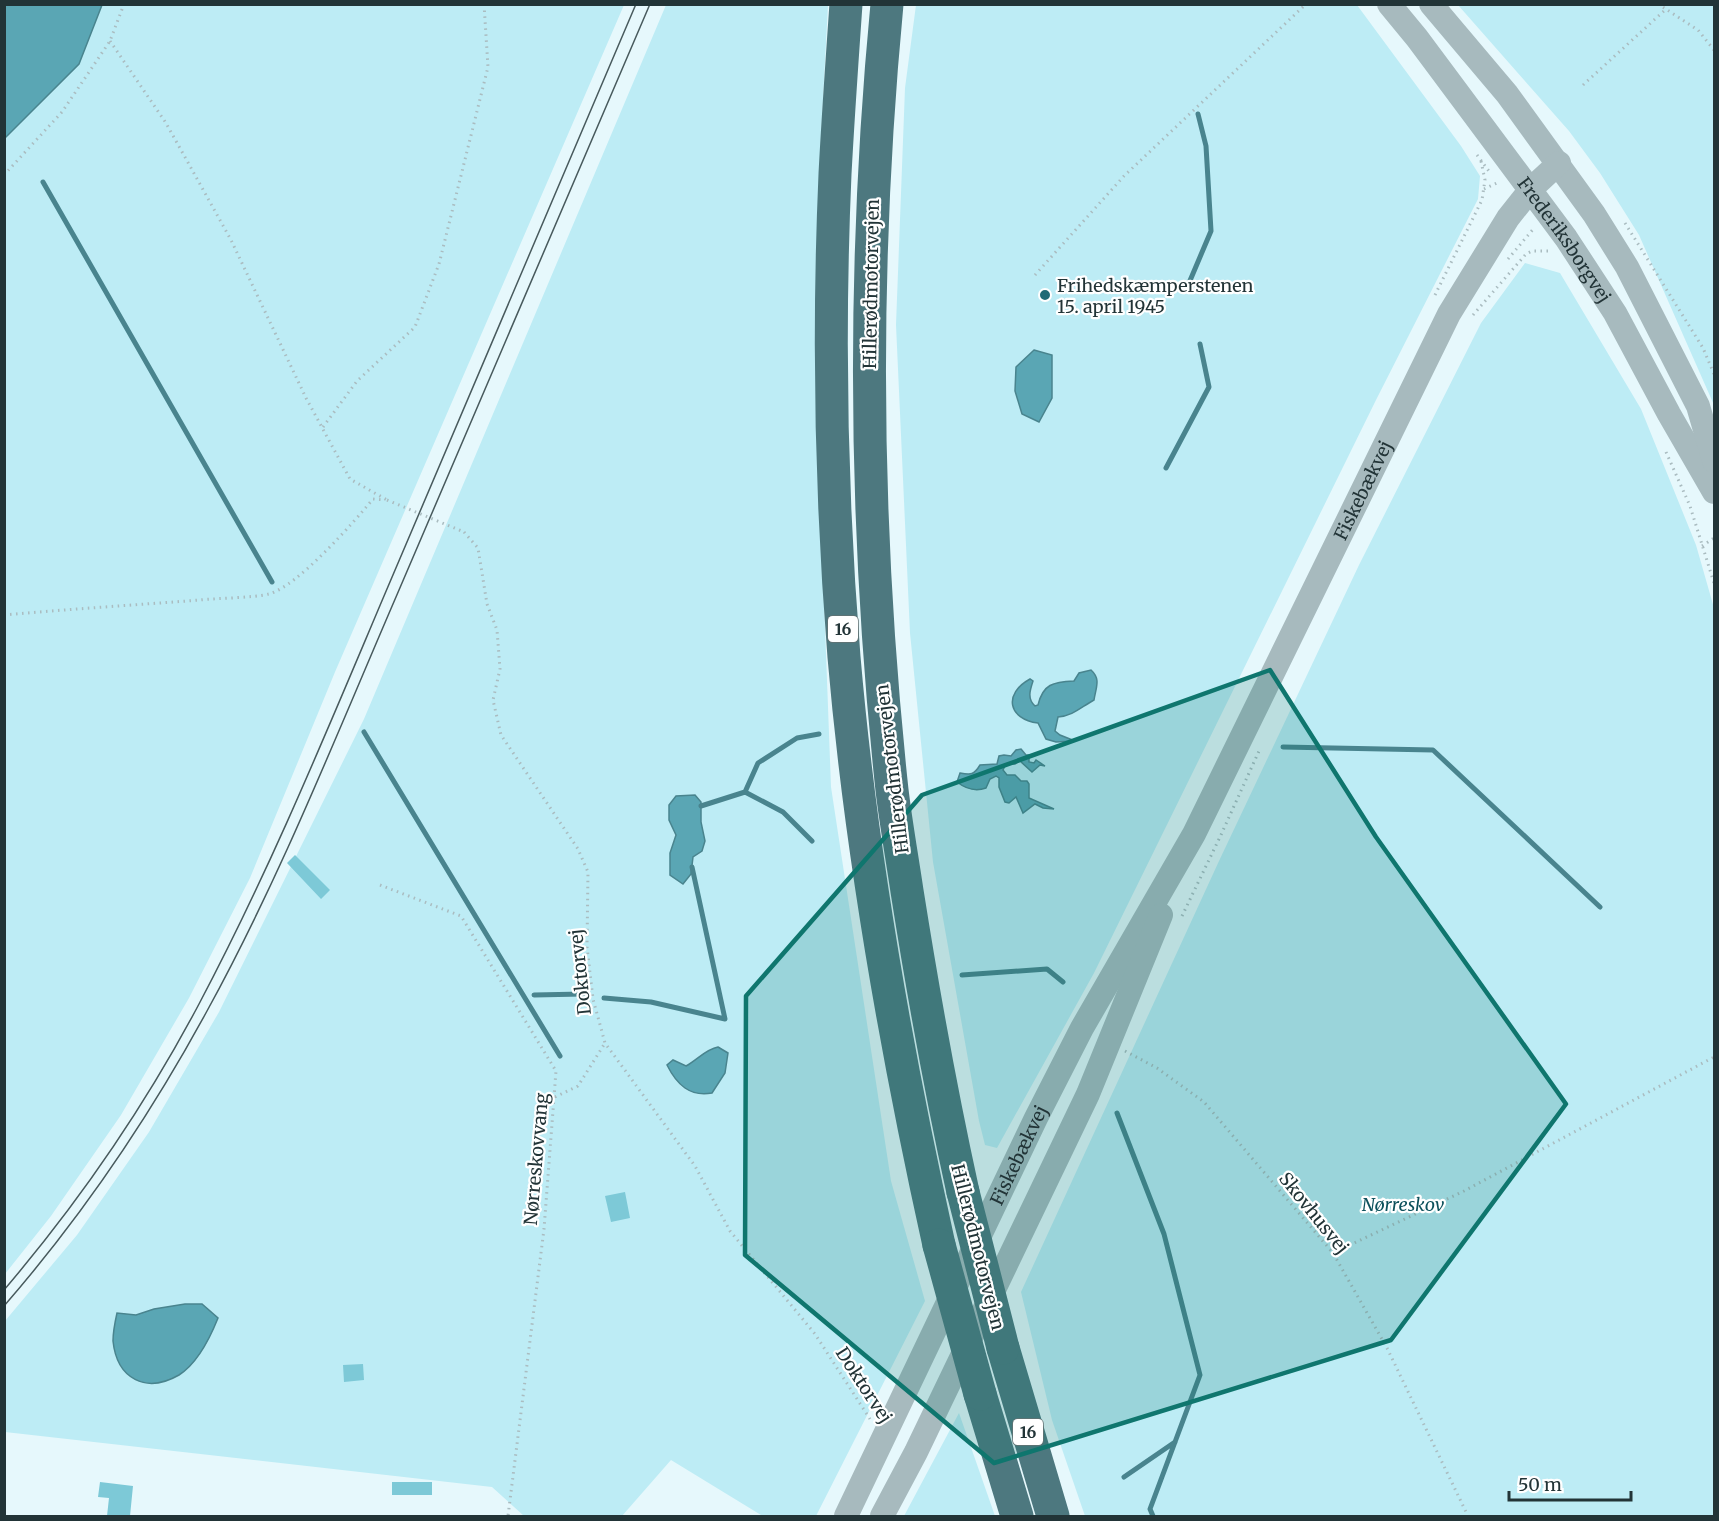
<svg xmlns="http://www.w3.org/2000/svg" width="1719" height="1521" font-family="Merriweather,serif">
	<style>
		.green { fill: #bdecf5 }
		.water { fill: #5aa6b4; stroke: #49848e; stroke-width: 1.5 }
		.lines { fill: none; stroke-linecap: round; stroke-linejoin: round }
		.stream { stroke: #49848e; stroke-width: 5 }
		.building { fill: #7dc9d7 }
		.path { stroke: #aabcc0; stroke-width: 3; stroke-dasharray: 1.5 4.5; stroke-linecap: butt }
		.tertiary { stroke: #a7babe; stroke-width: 24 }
		.motorway { stroke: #4d787f; stroke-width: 33 }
		.tram { stroke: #485a5d; stroke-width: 1.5 }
		.path-bridge { stroke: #aabcc0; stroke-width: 3; stroke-dasharray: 1.5 4.5; stroke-linecap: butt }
		.motorway-bridge { stroke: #4d787f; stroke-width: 33 }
		.marked { fill: #0f766e; fill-opacity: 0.2; stroke: #0f766e; stroke-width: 4.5; stroke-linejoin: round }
		.poi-dot { fill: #206975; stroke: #fff; stroke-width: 2 }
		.labels { text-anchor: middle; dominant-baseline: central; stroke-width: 4.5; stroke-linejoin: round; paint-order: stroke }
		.shield { fill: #fff; stroke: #647173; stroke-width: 1.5 }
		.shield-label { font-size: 16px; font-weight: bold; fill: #223437 }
		.street-label { font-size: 18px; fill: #223437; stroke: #fff }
		.poi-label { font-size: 18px; fill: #223437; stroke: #fff; text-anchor: start }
		.park-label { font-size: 18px; font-style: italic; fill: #0d515c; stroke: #fff }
	</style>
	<rect width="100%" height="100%" fill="#e6f8fc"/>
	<path class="green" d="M102,5H624L335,672L250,878L189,998L121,1115L51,1216L5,1274V138L79,64Z
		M666,5H828L819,176L820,493L831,787L891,1181L925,1301L816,1516H761V1515L671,1460L622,1516H524L492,1487L5,1432V1321L77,1235L149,1132L219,1012L364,719Z
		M916,5H1357L1461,146L1480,176L1478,199L1376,400L1094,973L997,1148L985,1145L979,1121L933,862L910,633L896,325L905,88Z
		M1458,5H1714V405L1639,235L1600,173L1569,131Z
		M1525,263L1560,273L1641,409L1696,545L1714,608V1516H1085L1052,1420L1021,1292L1219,861L1359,565L1481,323Z
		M959,1413L995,1516H904Z"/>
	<path class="water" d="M5,4L102,5L79,64L5,138Z
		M1034,350L1052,355V398L1039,422L1022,414L1015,391L1016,367Z
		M1091,670C1101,679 1096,687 1094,700C1081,707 1073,716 1058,717L1055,731L1060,735L1075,741L1056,742L1046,739L1038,723C1008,719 1003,694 1030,679L1033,681C1030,690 1027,699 1035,706L1038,705C1043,684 1053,682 1074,681L1079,673Z
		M1021,749L1026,755H1029V762L1034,763L1036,760L1045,766L1040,765L1032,772L1020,761L1015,764H1006L1003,770L1007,775H1015L1021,781H1027L1029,784V798L1054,809L1043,808L1035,804L1023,813L1016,797L1009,803L1005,802L999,787V778L996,776L990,779L986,788C975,792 966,789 957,782L960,773C971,775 974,775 980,765L997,764L999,756L1004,755L1011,756L1016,750Z
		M695,795L701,802V822L705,841L702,851L693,857L691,874L683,884L670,875V853L676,835L669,820V805L676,796Z
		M718,1047L728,1053L725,1073L712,1093C690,1097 677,1085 667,1065L673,1060L686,1066C697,1060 706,1049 718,1047Z
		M185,1304H202L218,1318C210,1338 198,1363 179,1375C146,1394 117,1379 113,1341C113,1332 115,1322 117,1313L136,1315L154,1309Z"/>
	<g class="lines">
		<path class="stream" d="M43,182L272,582
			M1189,283L1211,231L1206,146L1198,114
			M1166,468L1209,387L1200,344
			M364,732L560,1056
			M1283,747L1433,750L1600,907
			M745,792L758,763L797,738L819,734
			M701,806L745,792L783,812L812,841
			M962,975L1047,969L1063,982
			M534,995L583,994
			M604,998L651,1002L725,1019L692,867
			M1117,1113L1164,1234L1200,1375L1150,1509L1153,1516
			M1124,1477L1175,1442"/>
	</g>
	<path class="building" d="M295,855L330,890L321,899L287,863Z
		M625,1192L630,1218L611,1222L605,1196Z
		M363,1364L364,1380L344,1382L343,1365Z
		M100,1482L133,1486L130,1516H107L109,1498L98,1497Z
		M392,1482H432V1495H392Z"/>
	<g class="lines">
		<path class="path" d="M1658,4L1698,30L1714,50
			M110,41L166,123L231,240L306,398L350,479L387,500
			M1583,85L1665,10
			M1477,155L1491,174
			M4,175L62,112L110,41L124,4
			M1484,189L1499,182
			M1625,223L1703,348L1714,374
			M1508,259L1535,227
			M1035,275L1124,176L1306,4
			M1435,295L1482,200L1485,180L1481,161
			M1473,315L1526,254L1532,251H1551
			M323,427L357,381L415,327L439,264L488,67L484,4
			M1666,452L1690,506L1714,583
			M464,532L478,548L487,604L497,630L500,669L493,700L501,735L578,849L588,872L587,947L593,999L605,1043L695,1166L730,1231L815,1334L870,1419
			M1702,546L1714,538
			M4,615C70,609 135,605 200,600C219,598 252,598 269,594C298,586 353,523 373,499L385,500
			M380,885L461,916L556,1071L544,1229L508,1516
			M1182,916L1220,837L1259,751
			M1125,1051L1157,1068L1204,1102L1333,1253L1387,1348L1468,1516
			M555,1097L578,1086L605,1043
			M1333,1253L1464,1191L1714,1057"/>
		<g class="tertiary">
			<path id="s1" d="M1389,4L1417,38L1566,238L1615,313L1669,414L1714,492"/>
			<path d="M1431,4L1507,94L1594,214L1627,267L1698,406L1714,461"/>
			<path id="s2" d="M846,1516L1036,1118L1082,1028L1194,834L1449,314L1508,218L1531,189L1559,163"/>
			<path d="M882,1516L916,1452L1088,1094L1161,915"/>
		</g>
		<path class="motorway" d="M846,4C842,61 838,117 835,174C828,334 831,497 844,657C861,855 896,1051 939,1245
			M887,4C862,265 864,529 892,790C896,824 902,857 907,891C923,992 941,1092 963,1192
			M1003,1348L1053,1516
			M980,1394L1017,1516"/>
		<path class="tram" d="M4,1290C79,1202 145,1106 199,1004C269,872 326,733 384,596C468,399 552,202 636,4
			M4,1306C83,1215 150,1116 207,1011C280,878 336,736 396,597C480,400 565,202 650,4"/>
		<path class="path-bridge" d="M387,500L464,532"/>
		<path class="motorway-bridge" d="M963,1192L1003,1348
			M939,1245L980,1394"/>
	</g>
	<path class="marked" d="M1270,670L1376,837L1566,1104L1391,1340L994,1463L745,1255L746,996L922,795Z"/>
	<circle class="poi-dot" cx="1045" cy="295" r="6"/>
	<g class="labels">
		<g class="shield">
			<rect x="828" y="616" width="30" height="26" rx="4.5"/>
			<rect x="1013" y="1419" width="30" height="26" rx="4.5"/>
		</g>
		<g class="shield-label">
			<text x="843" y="629">16</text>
			<text x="1028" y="1432">16</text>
		</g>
		<g class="street-label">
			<text stroke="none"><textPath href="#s1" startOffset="294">Frederiksborgvej</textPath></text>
			<text transform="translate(871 284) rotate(-89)">Hillerødmotorvejen</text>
			<text stroke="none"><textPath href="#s2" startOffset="1149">Fiskebækvej</textPath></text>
			<text transform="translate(892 769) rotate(-97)">Hillerødmotorvejen</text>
			<text transform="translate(580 972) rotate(-96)">Doktorvej</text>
			<text stroke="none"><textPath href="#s2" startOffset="400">Fiskebækvej</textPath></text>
			<text transform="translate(536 1159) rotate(-85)">Nørreskovvang</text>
			<text transform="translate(1314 1213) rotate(51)">Skovhusvej</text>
			<text transform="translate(978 1247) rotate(76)">Hillerødmotorvejen</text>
			<text transform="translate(864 1385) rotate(57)">Doktorvej</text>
		</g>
		<g class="poi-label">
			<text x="1057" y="285">Frihedskæmperstenen<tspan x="1057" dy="21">15. april 1945</tspan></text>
		</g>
		<g class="park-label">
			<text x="1403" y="1204">Nørreskov</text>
		</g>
	</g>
	<rect width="1719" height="1521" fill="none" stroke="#223437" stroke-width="12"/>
	<path d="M1509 1491v9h122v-9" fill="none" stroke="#223437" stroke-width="3"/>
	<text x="1518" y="1491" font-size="18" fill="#223437" stroke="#ffffff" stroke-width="4.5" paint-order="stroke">50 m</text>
</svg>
